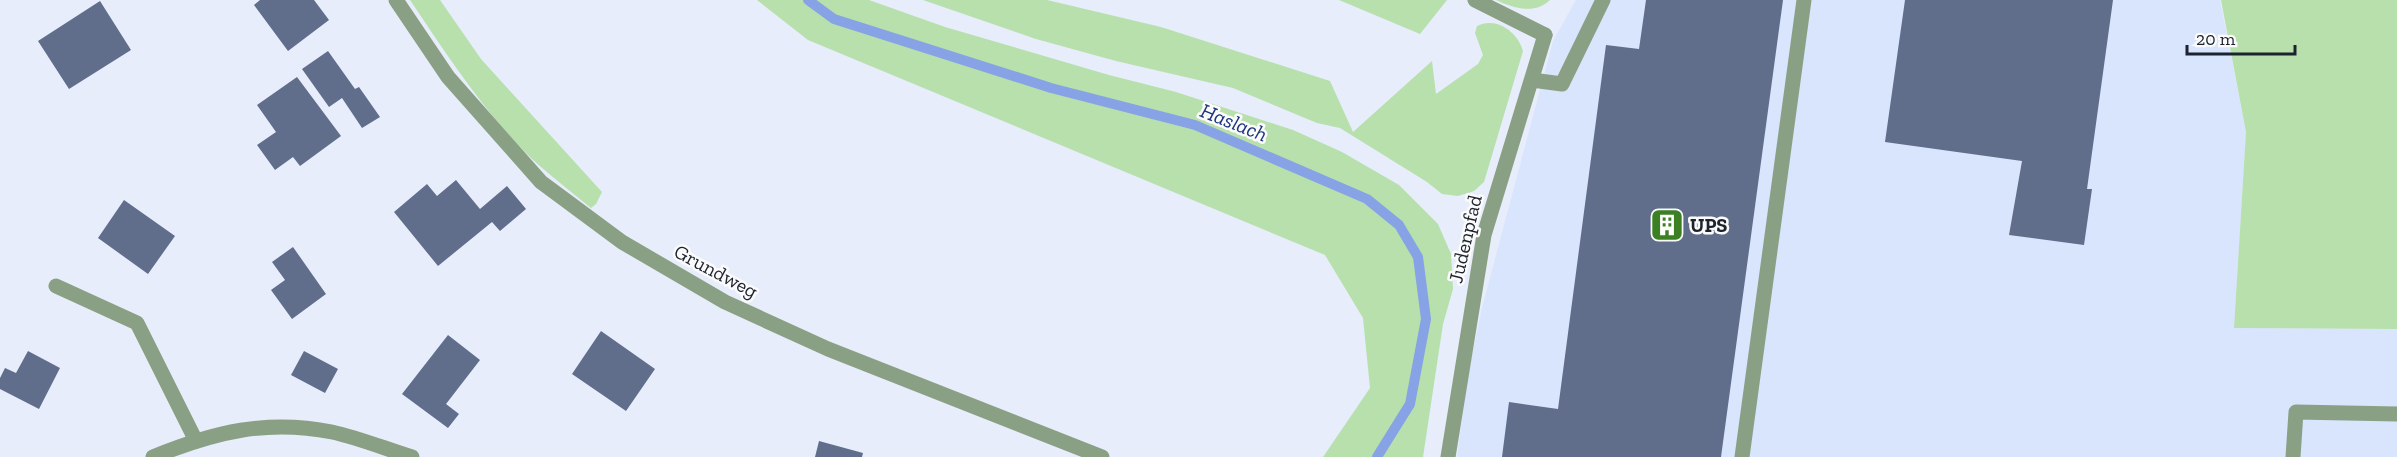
<svg xmlns="http://www.w3.org/2000/svg" width="2397" height="457" font-family="'Zilla Slab',serif">
	<style>
		.built { fill: #d9e4fd }
		.green { fill: #b7e0ac }
		.lines { fill: none; stroke-linecap: round; stroke-linejoin: round }
		.stream { stroke: #87a3e5; stroke-width: 10 }
		.building { fill: #606d8b }
		.lane { stroke: #8aa085; stroke-width: 15 }
		.street { stroke: #8aa085; stroke-width: 15 }
		.labels { text-anchor: middle; dominant-baseline: central; stroke-width: 5; stroke-linejoin: round; paint-order: stroke }
		.poi-label { font-size: 20px; font-weight: bold; fill: #1d222f; stroke: #fafbfa; text-anchor: start }
		.street-label { font-size: 20px; fill: #1d222f; stroke: #fafbfa }
		.water-label { font-size: 21px; font-style: italic; fill: #1c347f; stroke: #fafbfa }
	</style>
	<rect width="100%" height="100%" fill="#e7edfb"/>
	<path class="built" d="M1576,0H2220L2246,132L2234,328L2397,329V457H1457L1468,375L1482,308L1553,41Z"/>
	<path class="green" d="M410,0H440L481,59L602,192L596,204L591,208C574,194 557,181 541,167C491,123 447,55 410,0Z
		M757,0H869L945,27L1109,75L1176,92L1293,130L1342,152L1399,185L1438,224L1451,254L1453,289L1443,324L1423,457H1323L1370,388L1363,318L1325,255L808,40Z
		M923,0H1047L1161,27L1330,81L1353,132L1432,61L1436,94L1478,64L1483,55L1475,33L1477,26C1496,16 1518,32 1523,51L1484,182L1474,191L1458,196L1442,194L1427,182L1340,128L1317,123L1233,88L1116,61L1036,39Z
		M1339,0H1447L1420,34Z
		M1496,0H1550C1535,15 1513,8 1496,0Z
		M2221,0H2397V329L2234,328L2246,132Z"/>
	<g class="lines">
		<path class="stream" d="M808,0L834,19L1051,88L1195,125L1367,199L1399,225L1418,257L1426,319L1410,404L1377,457"/>
	</g>
	<path class="building" d="M260,0H314L329,20L288,51L254,5Z
		M1646,0H1783L1721,457H1502L1509,402L1558,409L1606,45L1639,49Z
		M1905,0H2113L2087,189H2092L2084,245L2009,235L2022,161L1885,142Z
		M100,1L131,50L69,89L38,41Z
		M328,51L355,89L359,87L380,117L362,128L342,98L329,107L302,69Z
		M297,77L341,136L300,166L293,157L275,170L257,145L276,132L257,105Z
		M456,180L480,209L507,186L526,209L500,231L492,222L438,266L394,212L427,184L437,196Z
		M124,200L175,236L148,274L98,238Z
		M293,247L326,294L292,319L271,290L285,280L272,262Z
		M601,331L655,369L626,411L572,374Z
		M448,335L480,360L446,404L459,414L448,428L402,394Z
		M28,351L60,368L39,409L0,389V378L5,368L16,373Z
		M304,351L338,369L325,393L291,375Z
		M819,441L863,453L862,457H815Z"/>
	<g class="lines">
		<path class="lane" d="M1475,0L1545,35
			M1532,80L1562,84L1603,0
			M56,286L137,323L196,441
			M1742,457L1804,0
			M2293,457L2296,412L2397,414"/>
		<path class="street" d="M396,0L448,77L541,182L622,242L725,302L828,349L1102,457
			M153,457C214,432 267,419 332,432C359,438 386,449 412,457
			M1448,457L1484,235L1545,35"/>
	</g>
	<defs>
		<symbol id="building-square" viewBox="-11 -11 22 22"><rect x="-9" y="-9" width="18" height="18" rx="4" fill="#3b8023" stroke="#fafbfa"/><path d="M-4-6H4V6H1V3H-1V6H-4ZM-2.5-4.3h1.7v1.8h-1.7ZM.8-4.3h1.7v1.8H.8ZM-2.5-1h1.7V.8h-1.7ZM.8-1h1.7V.8H.8Z" fill="#fff"/></symbol>
	</defs>
	<g fill-rule="evenodd">
		<use href="#building-square" x="1648" y="206" width="38" height="38"/>
	</g>
	<g class="labels">
		<g class="poi-label">
			<text x="1690" y="225">UPS</text>
		</g>
		<g class="street-label">
			<text transform="translate(1465 239) rotate(-77)">Judenpfad</text>
			<text transform="translate(716 271) rotate(28)">Grundweg</text>
		</g>
		<g class="water-label">
			<text transform="translate(1234 122) rotate(22)">Haslach</text>
		</g>
	</g>
	<path d="M2187 45v9h108v-9" fill="none" stroke="#1d222f" stroke-width="3"/>
	<text x="2196" y="45" font-size="18" fill="#1d222f" stroke="#fafbfa" stroke-width="4.5" paint-order="stroke">20 m</text>
</svg>
